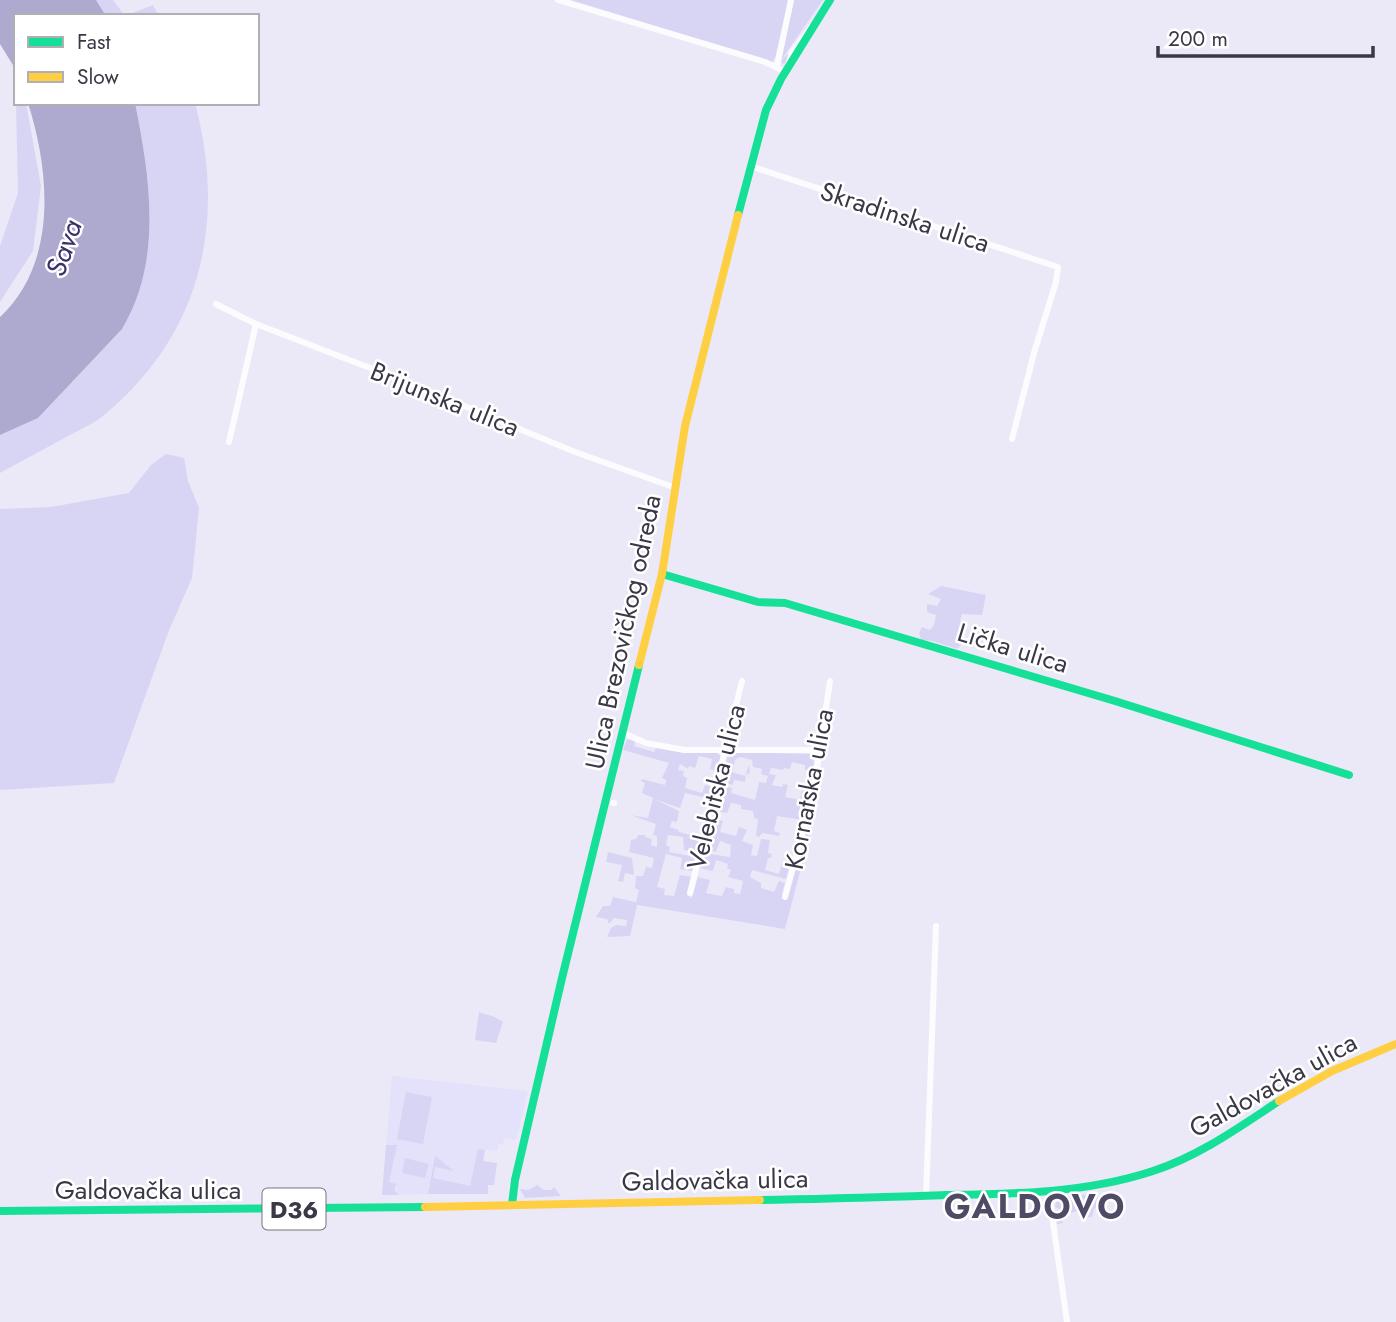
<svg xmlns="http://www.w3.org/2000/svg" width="1396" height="1322" font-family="Jost,sans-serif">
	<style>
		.built { fill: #e4e1fa }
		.green { fill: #d8d5f4 }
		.water { fill: #ada9cf }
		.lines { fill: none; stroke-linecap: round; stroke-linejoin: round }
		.street { stroke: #fcfcfe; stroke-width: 6 }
		.fast { stroke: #16e098; stroke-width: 8 }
		.slow { stroke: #ffcf43; stroke-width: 8 }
		.labels { text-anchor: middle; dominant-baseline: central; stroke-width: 5; stroke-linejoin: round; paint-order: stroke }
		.shield { fill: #fff; stroke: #75747e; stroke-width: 2 }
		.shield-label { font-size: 24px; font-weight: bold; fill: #3a3846 }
		.street-label { font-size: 26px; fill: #3a3846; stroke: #fff }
		.water-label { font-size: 28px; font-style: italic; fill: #3b2f6a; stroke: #fff }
		.district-label { font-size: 33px; font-weight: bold; letter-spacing: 2px; fill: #4f4b67; stroke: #fff }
	</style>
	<rect width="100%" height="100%" fill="#ebe9f8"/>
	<path class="built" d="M392,1076L528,1091L516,1140L504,1138L503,1145L499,1144L497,1151L485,1150L477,1193L382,1195Z"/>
	<path class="green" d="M96,0H113L125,16L153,5L159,16H106Z
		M571,0H789L775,58L772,62Z
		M794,0H823L782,59L789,53L786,63L783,64L781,61Z
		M16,103H26L41,186L33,251L0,302V246L18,193Z
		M135,103H195C227,223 201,336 103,416C93,424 81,429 70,435C47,448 23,460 0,473V435L38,418L122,329C163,261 150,177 135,103Z
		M166,454L184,458L188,481L199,508L192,578L168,633L114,783L0,790V509L51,507L129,493L151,465Z
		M941,586L986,595L982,615L962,614L960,621L963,622L964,628L960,636L965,641L957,649L933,641L921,640L919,633L922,627L930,630L934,625L936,615L927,612V604L937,606L941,599L928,594Z
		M627,739L635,741L634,746L654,752L657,746L717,753L721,756L717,771L710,769L712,759L699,756L695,768L689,766L688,769L680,764L678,770L684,771L683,776L687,778L685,788L702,793L705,785L714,787L711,799L685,793L680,808L654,799L679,811L677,822L672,821L670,827L678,830L679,832L702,838L698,852L684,850L683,837L668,835L666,845L670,847L669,852L696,857L693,871L680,869L682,858L666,854L657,887L665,889L664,895L674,896L680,875L692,877L687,895L692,898L698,877L710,880L706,893L722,896L726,887L734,889V893L740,894L743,881L728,877L731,870L727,868L728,864L716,860L713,871L700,868L704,853L730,857L731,845L720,841L716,852L705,849L711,819L723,821L720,832L736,836L739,827L747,830L742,841L753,845L751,855L757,856L761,839L770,840L768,853L772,854L771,858H768L765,870L779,874L782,863L790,865L786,879L752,870L750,877L761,883V888L774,892L779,881L785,883L782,894L787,896L809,822L813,823L785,929L637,905L630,936L607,937L611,928L616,925L626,926L627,920L614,918L609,924L607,919L596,917L603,906H610L613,897L636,902L639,890L635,888L636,876H643L646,867L652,868L654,858L629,852L631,840L636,839L638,835H645V837L652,839L651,845L657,847V836L653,835L656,824L630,815L648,818L653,798L642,793L645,783L641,781L642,779L665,785L666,780L662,778L669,763L623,750Z
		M733,752L814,754L813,771L805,770V765L792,762L790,769L784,768L783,770L771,768L769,774L776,775L772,785L782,787L783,784L788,785L785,797L800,800L802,789H810L803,820L777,816L774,831L780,833L779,836L762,833L759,837L756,836L758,819L754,818L753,811L741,809V805L731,803L727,813L714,811L720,785L732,788L731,793L755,800L759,782L766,783L768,776L761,774L762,769L753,767L752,760L740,757L735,760L732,772L745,776L749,765L750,773L746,774L745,782L734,780L733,785L722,782L723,780H729L730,776L723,774L728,754Z
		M608,852L632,858L634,875L625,873L623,882L618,881L622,865L606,862Z
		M479,1012L495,1017L503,1022L496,1043L475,1040Z
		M406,1092L432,1097L423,1144L397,1139Z
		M386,1145H397L389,1182L396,1184L394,1190L399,1195H382Z
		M478,1149L485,1150L483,1161L497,1163L494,1185H488V1194H428L435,1156L454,1171L435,1167L433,1178L470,1186Z
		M405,1158L429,1164L425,1178L402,1173Z
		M537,1185L544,1190H551L554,1187L561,1196L525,1198L520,1189L528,1190Z
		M1098,1193V1205L1094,1209L1092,1217L1082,1218L1081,1211L1062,1214L1063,1223L1057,1224L1056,1213L1061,1210L1055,1207L1057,1198Z"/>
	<path class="water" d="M0,0H96L106,16H16V70L0,44Z
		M28,103H135C150,177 163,261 122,329L38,418L0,435V317C58,263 50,172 28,103Z"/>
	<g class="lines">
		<path class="street" d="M558,0L765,62L786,72
			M788,65L792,52L811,27
			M777,66L791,0
			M750,166L1058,267L1056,282L1034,353L1012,439
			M216,304L256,324L409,383L575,452L676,488
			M229,442L256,324
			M623,733L646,743L684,750H819
			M613,803H614
			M690,893L742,681
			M785,897L813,794L830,681
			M1049,1193L1067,1322
			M926,1196L936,926"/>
		<path class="fast" d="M738,215L766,110L781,79L830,0
			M662,574L758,602L785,603L1115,701L1349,775
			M760,1200C822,1199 884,1197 947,1195C1016,1194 1086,1193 1153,1171C1199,1156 1238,1128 1279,1101
			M512,1205L515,1180L562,978L639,665
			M0,1211L425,1207"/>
		<path class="slow" d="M639,665L662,574L685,426L738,215
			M1279,1101L1332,1071L1396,1044
			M425,1207L760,1200"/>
	</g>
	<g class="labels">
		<rect class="shield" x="262.5" y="1188.5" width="63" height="41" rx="5"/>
		<g class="shield-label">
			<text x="294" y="1209">D36</text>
		</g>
		<g class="street-label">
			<text transform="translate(905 217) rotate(18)">Skradinska ulica</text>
			<text transform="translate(445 399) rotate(22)">Brijunska ulica</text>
			<text transform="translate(623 632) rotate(-78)">Ulica Brezovičkog odreda</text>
			<text transform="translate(1013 648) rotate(17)">Lička ulica</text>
			<text transform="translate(716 787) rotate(-76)">Velebitska ulica</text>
			<text transform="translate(809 789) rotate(-79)">Kornatska ulica</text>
			<text transform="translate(1273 1085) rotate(-29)">Galdovačka ulica</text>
			<text transform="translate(715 1180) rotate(-1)">Galdovačka ulica</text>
			<text x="148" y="1190">Galdovačka ulica</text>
		</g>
		<g class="water-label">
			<text transform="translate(64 248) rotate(-71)">Sava</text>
		</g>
		<g class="district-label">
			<text x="1035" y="1206">GALDOVO</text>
		</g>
	</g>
	<rect x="14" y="14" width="245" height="91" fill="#ffffff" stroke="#b0afb5" stroke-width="2"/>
	<rect x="28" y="37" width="35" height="10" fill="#16e098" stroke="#b0afb5" stroke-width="2"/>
	<text x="77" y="49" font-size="21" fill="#3a3846">Fast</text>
	<rect x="28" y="72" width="35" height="10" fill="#ffcf43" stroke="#b0afb5" stroke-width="2"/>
	<text x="77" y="84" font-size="21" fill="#3a3846">Slow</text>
	<path d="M1158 46v10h215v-10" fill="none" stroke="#3a3846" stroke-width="3.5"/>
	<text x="1168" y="46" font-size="21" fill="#3a3846" stroke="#ffffff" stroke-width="5" paint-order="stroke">200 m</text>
</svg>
